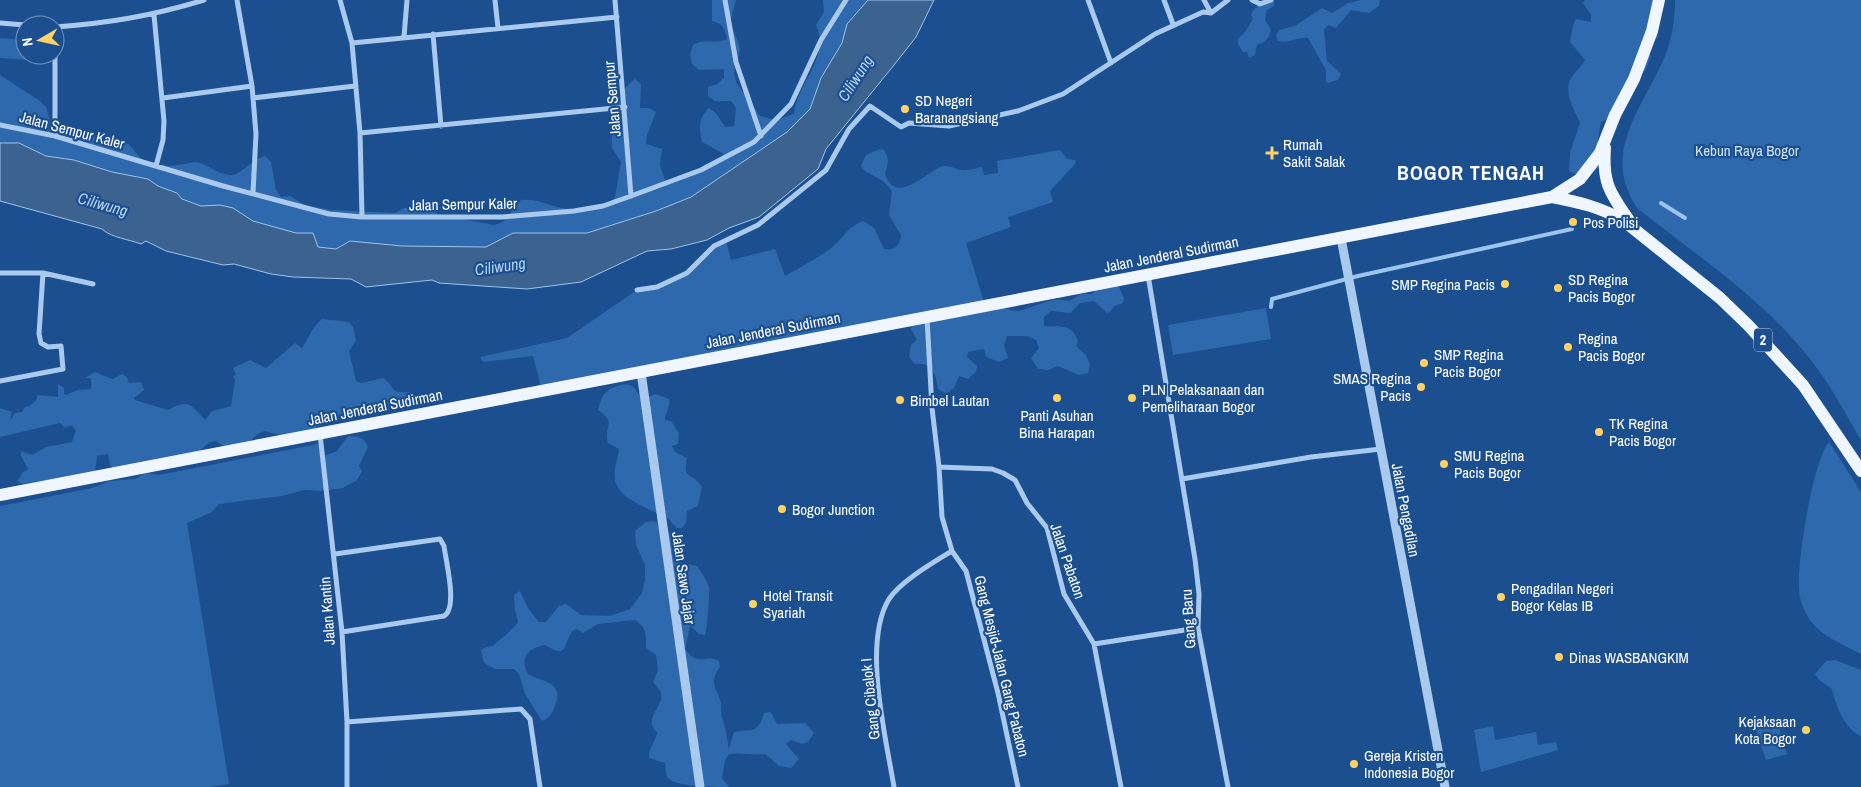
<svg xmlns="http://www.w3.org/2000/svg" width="1861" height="787" font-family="'Archivo Narrow',sans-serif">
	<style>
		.green { fill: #2e69ad }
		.water { fill: #3c6290; stroke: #9cc4f0 }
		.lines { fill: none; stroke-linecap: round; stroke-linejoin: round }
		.stream { stroke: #9cc4f0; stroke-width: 4 }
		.minor { stroke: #a9c9ee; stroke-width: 5 }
		.tertiary { stroke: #a9c9ee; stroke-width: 9 }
		.primary { stroke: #f0f6ff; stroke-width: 12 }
		.poi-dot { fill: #ffd166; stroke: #1b4f8f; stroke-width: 2 }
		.labels { text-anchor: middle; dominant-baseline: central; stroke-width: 4.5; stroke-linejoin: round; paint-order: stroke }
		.shield { fill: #1b4f8f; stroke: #bbcadd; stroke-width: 1 }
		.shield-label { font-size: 14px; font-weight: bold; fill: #fff }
		.street-label { font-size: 15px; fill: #fff; stroke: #1b4f8f }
		.poi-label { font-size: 15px; fill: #fff; stroke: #1b4f8f; text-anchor: start }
		.park-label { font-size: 15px; fill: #cfe3fa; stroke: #1b4f8f }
		.water-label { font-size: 16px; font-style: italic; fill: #b5d3f5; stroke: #1b4f8f }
		.district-label { font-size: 20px; font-weight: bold; letter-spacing: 1px; fill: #fff; stroke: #1b4f8f }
	</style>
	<rect width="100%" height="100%" fill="#1b4f8f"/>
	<path class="green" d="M712,0H736L731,18V26L738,41L740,50L734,73L736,82L760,116L776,120L794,114C797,83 831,57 816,25L824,12L823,0H868L847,24L842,43L821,78L810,109L787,132L691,197L656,211L587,233H513L486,247L402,246L350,241L336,249L318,247L313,233H296L253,221L233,208L220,205L201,206L182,199L177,193L158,186L148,179L112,172L74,160L46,156L19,143H0V75L40,101L46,107L52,127L64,129L69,135L77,137L96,136L110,143L128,144C133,148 136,154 141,158C150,166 166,167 177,165C183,165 191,162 196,162C209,164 219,176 232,175C242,174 251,160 265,156L271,162L276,190L281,197L290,196L305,205L332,210L395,213L404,208L423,207L441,215L494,225L503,222L521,200C539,198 550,207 567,209C581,210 595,207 610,205L615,197L621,162L612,148C611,126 615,92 635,79L641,84L640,108H649L656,112L647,135L646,144L662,149L660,165L665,180L671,181L720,163L724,154L702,142C699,128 698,118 709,108L716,113L725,127L734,126L736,108L731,101H715L708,96V87L717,84L724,78V69L699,70L692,64L690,55L693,45C704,38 715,45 727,39C725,28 723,24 712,21Z
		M1274,0V6L1267,10L1265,20L1271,30C1268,39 1266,42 1257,45L1255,55L1249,58L1247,52H1243L1238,44V39L1245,32L1253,19L1251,14L1261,1Z
		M1361,0H1380L1379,6L1369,13L1351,10L1336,28L1328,25L1324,30L1327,61L1341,74L1338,80L1328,83L1326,81V70L1308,38C1297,36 1290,44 1278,41L1276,35L1279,30L1295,26L1322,8L1332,13L1348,3Z
		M1585,0H1655L1658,37L1646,51L1651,56L1646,69L1607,119L1601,122L1598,139L1599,167C1591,176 1579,177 1569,171L1570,153L1580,123C1575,110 1564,95 1570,80C1573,73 1581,68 1585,60L1570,42L1573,25L1576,19L1591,22V15L1583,3Z
		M1675,0H1861V440C1847,417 1835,393 1819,371C1772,305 1700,258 1637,208C1600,152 1643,108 1665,56C1672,40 1675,18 1675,0Z
		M0,38L25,40V55H30V60L0,58Z
		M880,149L884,150C890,159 888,164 885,173C895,208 928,170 943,166C950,165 956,170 962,170C969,171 976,168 982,167L984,175L998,173L997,161L1060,150L1067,159L1075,160L1076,163L1050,191L1053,202L1008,217L1011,227L966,243L984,302C990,304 1014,312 1018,311C1036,307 1051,296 1070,301L1080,294H1092L1101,285L1116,281L1124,298L1123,303L1114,306L1111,311L1107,313L1094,301L1080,303L1070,313L1051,311L1044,317V326C1059,327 1073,323 1078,342L1076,346L1086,355L1090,364L1088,373L1079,375L1058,366L1048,370L1038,369L1031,358L1039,348L1036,340L1027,336H1007L1004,345L1008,358L999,362L986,357L984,349L968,352L967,357L977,366L976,372L968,379L959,376L954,388L946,394L938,389C936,374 932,362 915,364L909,357L911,345L917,340L911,329L912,325L542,391L533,356L483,362L480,357L567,338L637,290L656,287L687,273L714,246L726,240L731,260L775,249L785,276C800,267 816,259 830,249C845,238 843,230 863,221L874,228L884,249C895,251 900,245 901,235L889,215L892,191L883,181L865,171L861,166L866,155Z
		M1266,308L1271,339L1173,355L1168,325Z
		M322,319L349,322L353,327L356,341L349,351L356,381L361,383L383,378C397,387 388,394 410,392L419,399L417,405L405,408L381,409L370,415L358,416L347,420L335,419L313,429L283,436L265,431L259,433L249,442L225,447L216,441L210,442L193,456L114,469L110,465L108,454L97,456L95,472L23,484L17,481L23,472L28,469L21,456V451L32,455L46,447L72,442L76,430L71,425L65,428L60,423L0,437V408L12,412L10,421L15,413L22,412L25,407L30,406L37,399V395L58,397V384L64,388V394L66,395L78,390L91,389V378H85L95,372L112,379L122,374L127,377L129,383L141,382L144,390L134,398L135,400L168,410C189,398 191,405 205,420L212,411L231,406L235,380L233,376L236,375L233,368L250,360L266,368L295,343L302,348C310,337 309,331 322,319Z
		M626,384C637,386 636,393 643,400L655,394L669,399C671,407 665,412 665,420L671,421L679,433L678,444L672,446L675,452L687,458C682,481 693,472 702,487L698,506L687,511L686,523L682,528H677C673,525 670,519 666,517C651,510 618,499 615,480C613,469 618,459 619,449L608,443C603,425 618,424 598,410C602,393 608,387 626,384Z
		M348,436C358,436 365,438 368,447L359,466L362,471L357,480L343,488L321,491L304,490L282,496L219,504L212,512L187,523L229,784L211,787H0V506L92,488L110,481L135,479L146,473L159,475L323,443L324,456L337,451Z
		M1829,442L1861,492V654C1843,644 1819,636 1808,617C1803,609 1799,598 1799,588C1797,562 1813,460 1829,442Z
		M653,521C680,529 666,547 677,562L697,566C701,572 707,580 709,587C710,591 707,632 705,635L699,634L690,626L685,649C699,668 704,653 719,661L720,667C708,683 717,689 721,703C722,708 720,713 722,718C726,728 727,738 729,749L734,732C752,728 757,736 764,713L771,712L777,724L805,723L814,733L808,742L802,744L791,740L786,744L799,759L791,768L779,766L765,754C752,756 742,752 729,754L725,760L722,778L729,787C714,787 676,787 668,778C665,774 666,768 665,763L649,758C648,748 656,742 657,732C641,718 667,705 660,691C659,688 655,685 653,682L658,670L656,655L646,648C646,635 647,628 635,620L598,624L583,633L577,629L572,631C562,649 567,658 545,645C528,648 519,658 528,674C541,682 565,681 555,706C552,713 550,718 542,721L525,694L519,674L514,669H495L484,663L481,650C485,647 487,647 492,646C496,644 516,626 518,622L515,609L514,595L520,591L528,608L539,622H546L559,606L566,604L581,615L610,616L630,609L642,593L645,580V565L636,545L635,531L646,522Z
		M1835,660L1861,670V736C1845,730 1835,704 1832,689L1819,680L1815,674L1826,661Z
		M1776,718L1787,754L1766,760L1754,725Z
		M1493,726L1495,740L1536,732L1538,745L1556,742L1558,750L1481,772L1474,730Z"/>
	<path class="water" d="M868,0H934L916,37L898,60L826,149L818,169L759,217L729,228L707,240L671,249L647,251L581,282L527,289L439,283L432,280L366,287L351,279L293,277L271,274L234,264L223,265L166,251L146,241L141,244C128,239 112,238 102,229L0,201V143H19L46,156L74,160L112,172L148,179L158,186L177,193L182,199L201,206L220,205L233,208L253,221L296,233H313L318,247L336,249L350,241L402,246L486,247L513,233H587L656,211L691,197L787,132L810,109L821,78L842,43L847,24Z"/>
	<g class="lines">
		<path class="stream" d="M1661,203L1685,218
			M1271,307L1272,299L1358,276L1572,229"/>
		<path class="minor" d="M237,0L252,86L256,134L253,193
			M340,0L352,43L360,133L362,217
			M495,0L498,28
			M615,0L631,196
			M725,0L736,62L761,136
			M1088,0L1111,63
			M1164,0L1173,24
			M1204,0L1211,13
			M1252,0L1260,4L1271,0
			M154,15L164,121L163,140L156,166
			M0,23L25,25
			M55,27C110,23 151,16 204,0
			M433,34L441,126
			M404,37L407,0
			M352,43L617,17
			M163,98L252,86
			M253,98L355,86
			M0,125L55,136L223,186L329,214L362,217H502L574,211L603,206L631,196L701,170L754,142L791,104L821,40L846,0
			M360,133L625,107
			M55,136V47
			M0,273H43L93,284
			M1148,275L1195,559L1199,594L1198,628L1228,787
			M637,290L657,287L687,273L714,246L758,225L826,170L849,129L870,106L901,127L909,123L949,126L1018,111L1063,94L1155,34L1203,12L1211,13L1228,0
			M927,318L932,408L939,467L942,517L952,551L966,571L998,693L1018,787
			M0,381L63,369L61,346L48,347L41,343L39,334L43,273
			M320,434L342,632L347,722V787
			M939,467L992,469L1003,473L1015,480L1027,503L1047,528L1064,594L1094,644L1121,787
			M1182,479L1311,457L1381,449
			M335,554L440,539L444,546C446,562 458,608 444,616L342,632
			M1094,644L1198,628
			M347,722L521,709L530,719L540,787
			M894,787C886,738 862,643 889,599C901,581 934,562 952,551"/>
		<path class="tertiary" d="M1341,238L1445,787
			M641,372L700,787"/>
		<path class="primary" d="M1605,148C1602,186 1612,195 1632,225
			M1552,197L1580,179L1600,153L1615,115L1634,79L1652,31L1659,0
			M0,495L1552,197C1578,202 1601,207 1624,221L1720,298L1748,325L1803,385L1861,471"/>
	</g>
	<g class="poi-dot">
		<circle cx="905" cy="109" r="5"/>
		<path d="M1269.5 145.5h5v5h5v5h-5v5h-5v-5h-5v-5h5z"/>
		<circle cx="1573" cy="222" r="5"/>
		<circle cx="1505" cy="284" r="5"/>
		<circle cx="1558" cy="288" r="5"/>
		<circle cx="1568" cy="347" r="5"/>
		<circle cx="1424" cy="363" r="5"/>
		<circle cx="1421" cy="387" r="5"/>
		<circle cx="1057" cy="398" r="5"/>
		<circle cx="1132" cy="398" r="5"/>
		<circle cx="900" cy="400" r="5"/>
		<circle cx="1599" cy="432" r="5"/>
		<circle cx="1444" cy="464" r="5"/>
		<circle cx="782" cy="509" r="5"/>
		<circle cx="1501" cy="597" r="5"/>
		<circle cx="753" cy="604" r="5"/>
		<circle cx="1559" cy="657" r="5"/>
		<circle cx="1806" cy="730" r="5"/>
		<circle cx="1354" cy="764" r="5"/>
	</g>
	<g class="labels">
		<rect class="shield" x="1754" y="328.5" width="18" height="23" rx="4"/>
		<g class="shield-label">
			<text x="1763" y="340">2</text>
		</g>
		<g class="street-label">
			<text transform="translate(612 99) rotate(-95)">Jalan Sempur</text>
			<text transform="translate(72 130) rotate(15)">Jalan Sempur Kaler</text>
			<text transform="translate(463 204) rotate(-1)">Jalan Sempur Kaler</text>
			<text transform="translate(1171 254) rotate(-11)">Jalan Jenderal Sudirman</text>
			<text transform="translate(773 330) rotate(-11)">Jalan Jenderal Sudirman</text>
			<text transform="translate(375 407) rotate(-11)">Jalan Jenderal Sudirman</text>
			<text transform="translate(1406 510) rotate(79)">Jalan Pengadilan</text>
			<text transform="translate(1068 561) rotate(71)">Jalan Pabaton</text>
			<text transform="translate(684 578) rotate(82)">Jalan Sawo Jajar</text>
			<text transform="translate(327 611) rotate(-94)">Jalan Kantin</text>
			<text transform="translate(1188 619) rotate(-94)">Gang Baru</text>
			<text transform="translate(1002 666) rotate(76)">Gang Mesjid-Jalan Gang Pabaton</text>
			<text transform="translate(870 699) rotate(-96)">Gang Cibalok I</text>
		</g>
		<g class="poi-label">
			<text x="915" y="100">SD Negeri<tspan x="915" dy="17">Baranangsiang</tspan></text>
			<text x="1283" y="144">Rumah<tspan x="1283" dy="17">Sakit Salak</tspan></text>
			<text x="1583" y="222">Pos Polisi</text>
			<text x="1568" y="279">SD Regina<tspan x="1568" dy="17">Pacis Bogor</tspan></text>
			<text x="1495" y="284" text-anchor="end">SMP Regina Pacis</text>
			<text x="1578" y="338">Regina<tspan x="1578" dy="17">Pacis Bogor</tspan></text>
			<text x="1434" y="354">SMP Regina<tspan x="1434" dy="17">Pacis Bogor</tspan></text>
			<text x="1411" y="378" text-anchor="end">SMAS Regina<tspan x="1411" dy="17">Pacis</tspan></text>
			<text x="1142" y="389">PLN Pelaksanaan dan<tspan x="1142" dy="17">Pemeliharaan Bogor</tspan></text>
			<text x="910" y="400">Bimbel Lautan</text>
			<text x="1057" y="415" text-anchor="middle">Panti Asuhan<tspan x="1057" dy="17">Bina Harapan</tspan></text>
			<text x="1609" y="423">TK Regina<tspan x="1609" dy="17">Pacis Bogor</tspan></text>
			<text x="1454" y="455">SMU Regina<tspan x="1454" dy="17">Pacis Bogor</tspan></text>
			<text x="792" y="509">Bogor Junction</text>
			<text x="1511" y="588">Pengadilan Negeri<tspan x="1511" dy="17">Bogor Kelas IB</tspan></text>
			<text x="763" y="595">Hotel Transit<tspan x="763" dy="17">Syariah</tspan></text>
			<text x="1569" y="657">Dinas WASBANGKIM</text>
			<text x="1796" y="721" text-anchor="end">Kejaksaan<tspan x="1796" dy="17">Kota Bogor</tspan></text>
			<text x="1364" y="755">Gereja Kristen<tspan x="1364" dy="17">Indonesia Bogor</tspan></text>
		</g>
		<g class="park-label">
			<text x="1747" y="150">Kebun Raya Bogor</text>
		</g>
		<g class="water-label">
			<text transform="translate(855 78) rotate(-57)">Ciliwung</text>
			<text transform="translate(103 204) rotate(16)">Ciliwung</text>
			<text transform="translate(500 266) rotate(-8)">Ciliwung</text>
		</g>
		<g class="district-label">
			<text x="1471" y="172">BOGOR TENGAH</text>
		</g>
	</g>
	<g transform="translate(40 40) rotate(261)"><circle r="24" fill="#1b4f8f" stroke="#7695bc"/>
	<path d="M0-4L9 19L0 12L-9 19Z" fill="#ffd166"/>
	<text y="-8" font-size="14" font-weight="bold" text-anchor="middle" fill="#ffffff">N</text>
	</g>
</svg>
